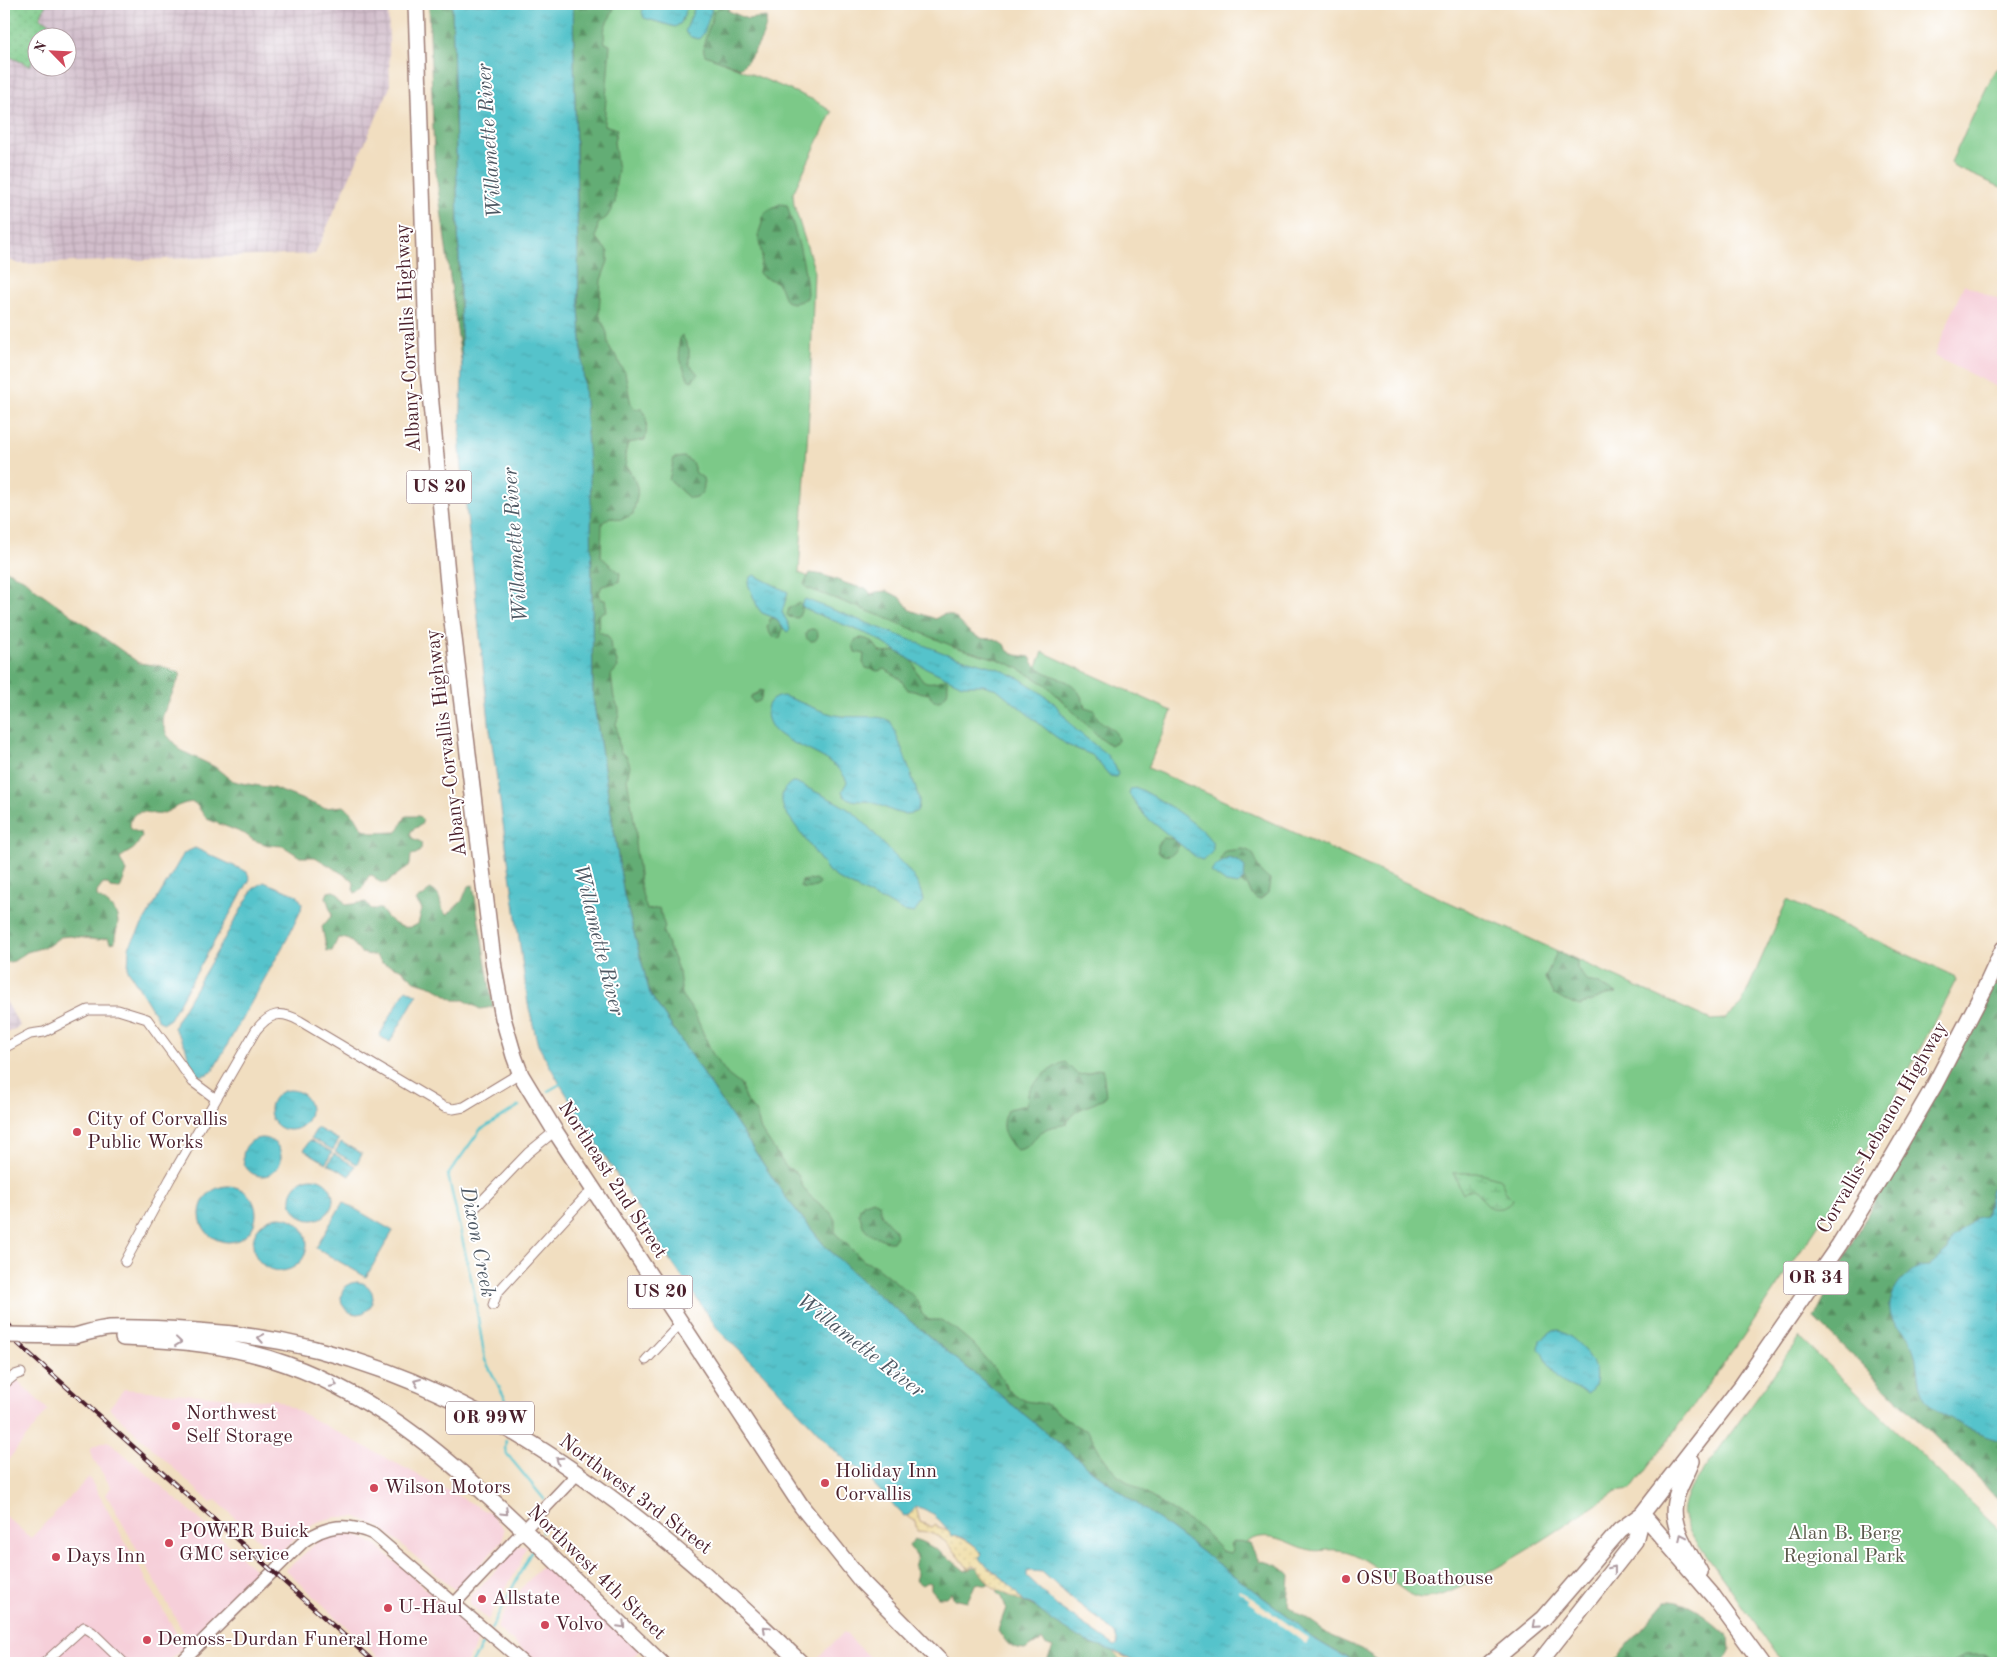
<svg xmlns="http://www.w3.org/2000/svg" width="2007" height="1667" font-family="'Old Standard TT',serif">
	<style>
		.built { fill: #f6cfd9 }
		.industrial { fill: url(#industrial-grid); fill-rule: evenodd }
		.green { fill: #7bc988; stroke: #62745a }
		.forest { fill: url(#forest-firs); stroke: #576650 }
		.wetland { fill: url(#wetland-marsh); stroke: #62745a }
		.sand { fill: url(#sand-dots); stroke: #9c7c64 }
		.garden { fill: url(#garden-dots); stroke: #62745a }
		.water { fill: url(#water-ripples); stroke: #50717b; fill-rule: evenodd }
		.pier { fill: #f1dec0 }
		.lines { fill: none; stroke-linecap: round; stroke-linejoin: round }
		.stream { stroke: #55c3cb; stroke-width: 2.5 }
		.minor-casing { stroke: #9e7e76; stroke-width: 11 }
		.tertiary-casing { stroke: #9e7e76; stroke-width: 14 }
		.trunk-casing { stroke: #9e7e76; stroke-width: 18 }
		.minor { stroke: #fff; stroke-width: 9 }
		.tertiary { stroke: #fff; stroke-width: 11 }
		.trunk { stroke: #fff; stroke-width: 15 }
		.rail-casing { stroke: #4a1f2b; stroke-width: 4.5 }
		.rail { stroke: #fff; stroke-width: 2.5; stroke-dasharray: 8; stroke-linecap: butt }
		.trunk-bridge-casing { stroke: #9e7e76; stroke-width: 18; stroke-linecap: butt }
		.trunk-bridge { stroke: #fff; stroke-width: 15 }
		.oneway { stroke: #ae9aa0 }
		.poi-dot { fill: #d1495b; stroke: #fff; stroke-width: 2 }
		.labels { text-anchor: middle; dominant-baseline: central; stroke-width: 4; stroke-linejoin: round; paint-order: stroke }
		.shield { fill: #fff; stroke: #80626b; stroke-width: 1 }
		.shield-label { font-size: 19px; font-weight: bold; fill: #4a1f2b }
		.street-label { font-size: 20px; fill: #4a1f2b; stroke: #fff }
		.poi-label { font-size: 20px; fill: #4a1f2b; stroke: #fff; text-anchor: start }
		.park-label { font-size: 20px; fill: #5b5a4c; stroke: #fff }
		.water-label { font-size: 21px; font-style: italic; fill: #4e5863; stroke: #fff }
	</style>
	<defs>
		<pattern id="industrial-grid" width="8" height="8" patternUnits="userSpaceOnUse" patternTransform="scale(1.25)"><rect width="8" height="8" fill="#d1bdcb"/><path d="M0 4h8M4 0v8" fill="none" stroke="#b5a2ae"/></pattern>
		<pattern id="forest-firs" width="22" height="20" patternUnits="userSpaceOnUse" patternTransform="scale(1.25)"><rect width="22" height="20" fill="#64ad74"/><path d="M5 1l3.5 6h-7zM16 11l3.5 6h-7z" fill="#548c5f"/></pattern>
		<pattern id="wetland-marsh" width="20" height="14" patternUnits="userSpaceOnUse" patternTransform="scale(1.25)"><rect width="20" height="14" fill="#7bc988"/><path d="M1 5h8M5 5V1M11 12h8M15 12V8" fill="none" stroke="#6cac76"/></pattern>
		<pattern id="sand-dots" width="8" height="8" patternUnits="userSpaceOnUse" patternTransform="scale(1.25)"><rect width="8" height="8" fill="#eeda9e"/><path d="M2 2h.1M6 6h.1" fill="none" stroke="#cebb88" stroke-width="1.8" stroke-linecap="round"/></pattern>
		<pattern id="garden-dots" width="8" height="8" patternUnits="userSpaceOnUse" patternTransform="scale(1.25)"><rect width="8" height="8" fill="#7bc988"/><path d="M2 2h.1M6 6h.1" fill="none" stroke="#6cac76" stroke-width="1.8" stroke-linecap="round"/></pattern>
		<pattern id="water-ripples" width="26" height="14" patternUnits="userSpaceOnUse" patternTransform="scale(1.25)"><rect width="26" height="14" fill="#55c3cb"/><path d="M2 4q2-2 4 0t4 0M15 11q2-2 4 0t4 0" fill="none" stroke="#4ca7ae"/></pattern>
	</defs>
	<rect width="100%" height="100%" fill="#fff"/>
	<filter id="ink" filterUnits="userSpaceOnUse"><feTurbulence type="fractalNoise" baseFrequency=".02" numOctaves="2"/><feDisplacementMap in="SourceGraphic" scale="10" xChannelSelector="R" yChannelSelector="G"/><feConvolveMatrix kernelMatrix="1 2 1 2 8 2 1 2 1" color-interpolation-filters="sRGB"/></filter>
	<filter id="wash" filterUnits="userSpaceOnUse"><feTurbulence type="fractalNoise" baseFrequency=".0096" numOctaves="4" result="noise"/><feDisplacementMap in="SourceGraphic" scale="20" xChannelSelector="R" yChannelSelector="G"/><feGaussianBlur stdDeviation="1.12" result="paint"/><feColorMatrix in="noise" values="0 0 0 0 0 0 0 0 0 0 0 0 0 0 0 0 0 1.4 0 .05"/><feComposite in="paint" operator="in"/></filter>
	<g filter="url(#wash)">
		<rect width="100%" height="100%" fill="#f1dec0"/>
		<path class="built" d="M1964,284L2003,302V390L1934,356Z
			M16,1379L48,1410L4,1465V1393Z
			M124,1389L258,1400L275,1399L490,1513L504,1529L503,1540L459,1588L455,1590L383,1529L357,1517H337L320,1521L303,1531L277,1557L216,1500L211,1503L109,1408Z
			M107,1441L111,1443L227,1543L260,1575L190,1644L106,1494L111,1487L92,1457L90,1451L92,1447Z
			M89,1477L184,1647L167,1663H4V1515L31,1538Z
			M343,1533L360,1536L376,1545L480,1636L467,1663H385L286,1570L317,1542L329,1536Z
			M520,1546H526L519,1567L500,1597L488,1620L470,1604V1597L505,1561L504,1559L514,1549Z
			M547,1561L639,1651L627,1663H538L497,1628L502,1616L525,1584Z
			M844,1632L876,1663H820L816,1660Z"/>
		<path class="industrial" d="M4,4H388L390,87L315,254L19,264L4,258ZM38,38H68V68H38Z
			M4,998L20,1026L4,1035Z"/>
		<path class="green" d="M574,4H729L723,62L814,100L832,112L793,193L794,205L814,269L810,396L799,573L1036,668L1043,652L1172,711L1148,768L1202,791L1711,1020L1725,1019L1741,1005L1787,900L1954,976L1956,980L1896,1095L1848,1181L1736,1347L1631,1490L1615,1492C1569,1523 1523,1555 1474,1580C1458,1588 1442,1598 1424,1598C1406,1598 1385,1573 1371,1564C1360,1557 1349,1550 1336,1550C1327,1549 1319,1552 1310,1550C1290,1545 1275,1531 1252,1539C1241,1543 1233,1562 1227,1571L824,1245L784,1195L650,994L593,698L591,519L577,231Z
			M2003,60V188L1954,167L1951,162L1995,70L2000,68Z
			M1800,1338L2003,1534V1663H1783L1694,1538C1682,1517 1680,1512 1690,1489Z"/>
		<path class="forest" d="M429,4H452L462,367L434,158Z
			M573,4H615C612,20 601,22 605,43L610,45L604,125L617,129L614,142L618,171L615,189V203L607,217L598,224L596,238L608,252V261L601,280L599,314L607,333L608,344L611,351L617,356L620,365L625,372L631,405L635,409H642C648,416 647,431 645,440L628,443C620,469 630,465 637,487C639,495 634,507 633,514L621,520L610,517L602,523L601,557L620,573L619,582L602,586L599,593L600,599L605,600L607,611L602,612L599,616L598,631L608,636L610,640L611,650L615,654L618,667L611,675L614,698L619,709V715L616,724L620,752L627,757L630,766L627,778L636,832L635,843L641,890L647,910L659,908L665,927L663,932L679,972L682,996L694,1012L712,1053L728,1075L741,1085L745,1099L756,1113L761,1130L786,1167L794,1171L798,1175L803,1187L809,1195L831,1213L835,1220V1233L864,1261L874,1265L910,1293L916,1299L922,1314L929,1320H941L954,1328L973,1344L1002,1378L1007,1389L1025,1401L1046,1404L1075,1425L1089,1432L1101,1454L1117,1475L1201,1529L1222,1551L1230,1553L1232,1550L1230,1544C1236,1539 1243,1542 1250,1544L1259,1561C1271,1562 1282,1566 1290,1576L1288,1606L1331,1636L1361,1649L1382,1663H1356L1311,1637L1296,1622L1093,1471L865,1284L824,1245L784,1195L650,994L624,895L593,698L591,519L579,306Z
			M720,7L747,19L766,17C769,31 751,60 740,68L705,55C699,42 713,26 713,11Z
			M780,204L787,205C796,236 807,265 807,298C799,302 794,305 786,301C782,295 782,288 777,283C771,278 764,280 759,273L762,256L758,235L762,223V216L768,210Z
			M682,335L689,349V364L698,374L692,381L689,380C683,369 674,347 682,335Z
			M684,457L692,462L696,473L703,478C706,490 702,498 689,498L669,480L674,458Z
			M4,568C14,576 26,578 34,588L139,663L161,666L181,674L163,714L162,722L167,735L180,750L215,767L231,780L241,783L273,788L324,808L344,806L355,816L362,828L372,833L397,832L406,816H419L423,820L421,825L412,830L410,834L412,838L421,842C423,850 419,854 411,855L410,865L386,883C380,883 377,881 374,876L370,875C364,881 365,890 355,893L353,889L354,885L353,880L315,857H300L283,846L268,845L253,840L245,834L207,819L195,803C183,800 172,811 161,814C153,816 145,809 137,813C132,815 130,821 130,826L132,830L141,833L142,837C139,841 136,848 132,850C120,858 116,856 127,871L120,889L110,888L108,884H103L97,892V897C106,902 118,910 118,922C118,929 114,935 115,942L110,943L108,938L98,940L70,936L60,937L48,946L27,952L14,961L4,963V595L6,590L4,588Z
			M810,573C830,574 847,587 866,588L871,594L876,592L887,591L901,598L910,610L936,619C953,603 962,631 976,636C984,640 988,638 995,639C998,640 1002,643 1005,645L1008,651L1016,655L1030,657C1032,660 1033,664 1036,666C1056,683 1076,674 1085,707L1094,710C1095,712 1095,715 1097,717C1103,727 1118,727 1118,741L1111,745L1101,739L1045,684L1016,667L997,659L955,647L891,620L807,588L804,584Z
			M799,603L803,607L798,618L789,617L787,615L789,608Z
			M775,618L783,628L780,638L772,637L767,628L770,619Z
			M806 635a6 6 0 1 1 12 0a6 6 0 1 1-12 0Z
			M862,638L872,641L880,652C894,655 892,646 910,656C920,675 917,689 945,679L947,680C949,691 948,695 939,701H934L929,694L908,690L900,679L885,669L878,671L866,668L863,663L864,654L855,652L853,645L856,639Z
			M760,690L763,691L760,701L754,703L751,699V696L758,693Z
			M1163,838L1175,839L1179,845C1175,855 1167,859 1158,852V844Z
			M1243,849C1255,852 1255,857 1258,867C1260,872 1266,877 1270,880L1268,893L1261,899H1257L1252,895L1248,886L1241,883L1244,879L1230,858L1222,861L1220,860L1225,851Z
			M815,879L819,882V885C815,888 805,890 800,887L802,881Z
			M473,885L493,1007L480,1009L464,1000H454L434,987L415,981L401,969L382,963L376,956L361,953C355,945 349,937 338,938L332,951H327L322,927L332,915L326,897L328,892L333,891L338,893L346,905L366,902L371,909H381C389,922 403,933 418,924L422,909L416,901L419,897L424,896L430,889C445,895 437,908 447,915L462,901L468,886Z
			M2003,951V1503L1814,1318Z
			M1557,952L1577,961V968L1587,981L1597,983L1617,993L1603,996L1580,1006L1565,1001L1553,994L1545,978Z
			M1065,1062L1078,1075L1087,1074L1097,1069L1103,1070L1106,1096C1092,1109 1076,1104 1066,1124C1058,1127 1051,1125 1043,1131C1031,1138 1034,1148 1017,1150C1004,1139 998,1125 1008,1109L1026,1105C1028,1100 1027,1094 1030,1089C1035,1081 1055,1064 1065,1062Z
			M873,1200L879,1203C880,1208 880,1214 884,1218C889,1225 901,1231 893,1242H889L868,1233L863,1226L859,1213L860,1208L863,1204Z
			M914,1539C931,1544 951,1559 965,1571L973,1568L979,1569L989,1585H982L979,1583L975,1585L967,1602L954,1599L951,1592L946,1597H938L931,1589V1583L927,1582L922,1585L915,1580L917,1574L914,1568L917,1557L909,1546Z
			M999,1590L1010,1592L1018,1599L1113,1645L1115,1652L1130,1663H1046L1053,1647L1045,1644L1042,1639L1038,1644L1032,1645L1025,1650C1009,1650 1006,1641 998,1630L1006,1608L1002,1597L996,1592Z
			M1666,1601C1692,1600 1710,1620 1729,1636L1730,1651L1723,1663H1612Z
			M1963,1654H1985L1997,1663H1951Z"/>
		<path class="wetland" d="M1453,1173H1481L1498,1178L1501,1180L1505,1191L1513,1199C1509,1208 1494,1212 1486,1204C1479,1196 1477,1182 1463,1194Z"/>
		<path class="sand" d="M916,1507L920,1522L932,1527L936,1524L938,1528L948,1531L952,1536L955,1535L968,1541L979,1549L990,1569L1005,1580L1024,1602L993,1588L975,1566H971L969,1570C956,1552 942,1531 917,1531L915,1521L907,1516Z
			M1115,1652L1136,1663C1125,1663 1120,1663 1115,1652Z"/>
		<path class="garden" d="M4,4H46L40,18L50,23L43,37L38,38L37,49L30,66L4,54Z"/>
		<path class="water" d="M452,4H573L579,306L591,498L593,698L624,895L650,994L784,1195L824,1245L865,1284L1093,1471L1296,1622L1311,1637L1355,1663H1136L1119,1653L1086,1642L1051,1620L1031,1604L1024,1602L1005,1580L980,1560V1556L982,1554C976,1545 966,1538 955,1535L952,1536C945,1525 930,1508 916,1507L909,1515L904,1516L863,1473L838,1454L763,1373L719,1331L666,1254L560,1084L538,1045L528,1004L489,722L460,449L462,367ZM1031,1571L1042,1572L1072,1599L1104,1623L1115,1634L1118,1644L1115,1646L1057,1606L1027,1577V1572Z
			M645,4H688L681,23L675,27L644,18L642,12Z
			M696,4H702L712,9L704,33L699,39L691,37L685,32Z
			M754,575L788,592L782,612L789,625L790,630L787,632L775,618L762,613L758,608L748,584L750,578Z
			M805,599L944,653L997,668L1019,678L1036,689L1054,703L1075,729L1106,754L1115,766L1118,774L1116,777L1110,776L1092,755L1067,745L1052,734L997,689L983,685H962L916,663L872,636L807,610L801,605Z
			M783,696C803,702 821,713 841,716C854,718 880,714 890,721C894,725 917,790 919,799C919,804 919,807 917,811C901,820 886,806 871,802C861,800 853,803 844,796L842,791L847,782C837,756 797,749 777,733C764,721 761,698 783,696Z
			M792,782H796C814,792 834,799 851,811C867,823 878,839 892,853C906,867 920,880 923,901L914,913L902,911L885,901L878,899L840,880L829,872L784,810C780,797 781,790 792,782Z
			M1137,788C1151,793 1212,831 1213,846C1214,852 1208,857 1202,860L1197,858L1146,817L1129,794L1131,789Z
			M195,848L247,872L250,879L170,1019L164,1023L159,1021L128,970L129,947L184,853Z
			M1229,858L1238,861L1245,867L1244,879L1238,885L1226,883L1211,872L1215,866Z
			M264,882L297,895L302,903L301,910L287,939L212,1072C186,1085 191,1060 185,1046C182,1040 178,1034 174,1028L176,1022L253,889Z
			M406,989L417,995L390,1042L379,1036Z
			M270 1110a20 20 0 1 1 40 0a20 20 0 1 1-40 0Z
			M317,1128L339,1140L333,1150L311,1138Z
			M243 1157a19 19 0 1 1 38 0a19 19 0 1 1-38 0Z
			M310,1140L332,1152L326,1163L304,1150Z
			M341,1142L362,1154L357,1164L335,1152Z
			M334,1154L355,1166L350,1176L328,1164Z
			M291 1199a21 21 0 1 1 42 0a21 21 0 1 1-42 0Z
			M200 1214a28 28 0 1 1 56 0a28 28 0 1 1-56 0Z
			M1998,1187L2003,1191V1440C1981,1436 1940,1418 1926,1400C1916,1386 1919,1367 1914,1352C1912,1344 1909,1337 1904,1331C1900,1328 1895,1325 1893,1321C1885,1307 1893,1289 1903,1279C1912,1271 1915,1266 1929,1266L1948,1250L1952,1238L1975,1218L1985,1216L1991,1188Z
			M343,1202L393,1231L366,1277L316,1248Z
			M253 1244a27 27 0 1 1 54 0a27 27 0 1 1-54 0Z
			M341 1298a16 16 0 1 1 32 0a16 16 0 1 1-32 0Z
			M1559,1330C1580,1340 1610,1371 1588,1394C1579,1389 1561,1385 1556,1376C1550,1367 1546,1358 1539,1349L1540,1340L1552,1331Z"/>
		<path class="pier" d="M1239,1589L1309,1639L1306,1644L1249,1602L1250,1600L1238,1591Z"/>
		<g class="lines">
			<path class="stream" d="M548,1091L562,1083
				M509,1410L506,1400L485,1360L473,1287L448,1175L480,1130L519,1106
				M506,1440L505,1449L507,1454L544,1499
				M542,1532L544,1521
				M491,1629L532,1550
				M472,1663L487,1636"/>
		</g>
	</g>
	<g filter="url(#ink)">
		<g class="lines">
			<defs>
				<path id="minor" d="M4,1048L30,1034L44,1032L88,1010H118L147,1019L193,1082L216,1099
					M476,1207L528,1153L555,1131
					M125,1262L170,1179L256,1030C270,1013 280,1010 300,1021L444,1107L453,1109L464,1107L515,1076L521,1075
					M493,1305L497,1293L585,1197L594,1190
					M646,1360L681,1323
					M4,1384L15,1375L21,1373
					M44,1663L84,1627L92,1632L124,1663"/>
				<path id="tertiary" d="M455,1603L578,1473
					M180,1663L304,1541C327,1525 347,1522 373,1534L524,1663"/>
				<path id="trunk" d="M416,4L428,372L450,605L494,968L503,1018L514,1056L521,1075L555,1131L802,1507L862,1582L942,1663
					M74,1336C86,1333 98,1329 110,1328C139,1327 169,1329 198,1331C443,1345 632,1500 801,1663
					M123,1338C177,1340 234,1345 286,1364C382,1398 459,1467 531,1537C574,1579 617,1621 661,1663
					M1692,1461C1687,1475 1678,1487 1675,1502C1670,1527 1688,1550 1700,1572
					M1642,1514L1713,1596L1762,1663
					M1490,1663L1544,1618L1620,1530L1642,1514L1742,1385L1839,1245L1882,1175L1934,1086L1986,986L2003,949
					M1539,1663L1635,1541L1642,1514"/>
			</defs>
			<use href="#minor" class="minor-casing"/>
			<use href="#tertiary" class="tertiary-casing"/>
			<use href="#trunk" class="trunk-casing"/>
			<use href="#minor" class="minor"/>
			<use href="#tertiary" class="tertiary"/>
			<use href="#trunk" class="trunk"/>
			<defs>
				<path id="rail" d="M4,1319L18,1336
					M4,1331L375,1663"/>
			</defs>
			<use href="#rail" class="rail-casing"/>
			<use href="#rail" class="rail"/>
			<defs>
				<path id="trunk-bridge" d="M4,1335L74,1336"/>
			</defs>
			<use href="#trunk-bridge" class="trunk-bridge-casing"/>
			<use href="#trunk-bridge" class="trunk-bridge"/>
		</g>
		<defs><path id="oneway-chevron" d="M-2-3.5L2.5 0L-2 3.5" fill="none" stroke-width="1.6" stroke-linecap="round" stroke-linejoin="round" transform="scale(1.25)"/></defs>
		<g class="oneway">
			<use href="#oneway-chevron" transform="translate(261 1338) rotate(-170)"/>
			<use href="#oneway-chevron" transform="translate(178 1342) rotate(6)"/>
			<use href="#oneway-chevron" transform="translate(417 1382) rotate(-157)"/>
			<use href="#oneway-chevron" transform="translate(334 1384) rotate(26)"/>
			<use href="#oneway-chevron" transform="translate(559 1460) rotate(-146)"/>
			<use href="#oneway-chevron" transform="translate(505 1512) rotate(44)"/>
			<use href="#oneway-chevron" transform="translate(1682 1537) rotate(-115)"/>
			<use href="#oneway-chevron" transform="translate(1613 1569) rotate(-52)"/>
			<use href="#oneway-chevron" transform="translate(622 1625) rotate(45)"/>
			<use href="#oneway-chevron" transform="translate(1536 1625) rotate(138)"/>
			<use href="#oneway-chevron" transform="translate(766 1629) rotate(-136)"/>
		</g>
	</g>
	<g class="poi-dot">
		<circle cx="77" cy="1132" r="5"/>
		<circle cx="176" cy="1426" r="5"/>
		<circle cx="825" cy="1483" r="5"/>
		<circle cx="374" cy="1488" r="5"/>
		<circle cx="169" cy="1543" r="5"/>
		<circle cx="56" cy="1557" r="5"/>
		<circle cx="1346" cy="1579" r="5"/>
		<circle cx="482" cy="1599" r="5"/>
		<circle cx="388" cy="1608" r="5"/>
		<circle cx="545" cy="1625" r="5"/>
		<circle cx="147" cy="1640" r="5"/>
	</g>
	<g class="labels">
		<g class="shield">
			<rect x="406.5" y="470.5" width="65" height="33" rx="4"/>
			<rect x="1783.5" y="1261.5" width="65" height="33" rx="4"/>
			<rect x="627.5" y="1275.5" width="65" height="33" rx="4"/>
			<rect x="446" y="1401.5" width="88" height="33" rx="4"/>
		</g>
		<g class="shield-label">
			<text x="439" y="487">US 20</text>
			<text x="1816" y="1278">OR 34</text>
			<text x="660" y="1292">US 20</text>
			<text x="490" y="1418">OR 99W</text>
		</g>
		<g class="street-label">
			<text transform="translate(409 338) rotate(-93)">Albany-Corvallis Highway</text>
			<text transform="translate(447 743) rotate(-97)">Albany-Corvallis Highway</text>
			<text transform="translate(1883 1128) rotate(-60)">Corvallis-Lebanon Highway</text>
			<text transform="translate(612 1180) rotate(57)">Northeast 2nd Street</text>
			<text transform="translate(635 1495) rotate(37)">Northwest 3rd Street</text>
			<text transform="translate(596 1573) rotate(44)">Northwest 4th Street</text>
		</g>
		<g class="poi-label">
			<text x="87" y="1120">City of Corvallis<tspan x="87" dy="23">Public Works</tspan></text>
			<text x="186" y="1414">Northwest<tspan x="186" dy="23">Self Storage</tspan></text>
			<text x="835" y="1472">Holiday Inn<tspan x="835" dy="23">Corvallis</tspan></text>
			<text x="384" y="1488">Wilson Motors</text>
			<text x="179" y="1532">POWER Buick<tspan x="179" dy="23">GMC service</tspan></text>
			<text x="66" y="1557">Days Inn</text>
			<text x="1356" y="1579">OSU Boathouse</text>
			<text x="492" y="1599">Allstate</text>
			<text x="398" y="1608">U-Haul</text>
			<text x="555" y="1625">Volvo</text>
			<text x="157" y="1640">Demoss-Durdan Funeral Home</text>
		</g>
		<g class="park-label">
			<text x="1844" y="1534">Alan B. Berg<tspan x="1844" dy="23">Regional Park</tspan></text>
		</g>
		<g class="water-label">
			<text transform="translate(490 141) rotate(-94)">Willamette River</text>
			<text transform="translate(516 545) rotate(-94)">Willamette River</text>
			<text transform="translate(598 940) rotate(76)">Willamette River</text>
			<text transform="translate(477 1242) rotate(79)">Dixon Creek</text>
			<text transform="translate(860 1346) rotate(38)">Willamette River</text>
		</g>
	</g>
	<rect width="2007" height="1667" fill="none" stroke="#fff" stroke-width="20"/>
	<g transform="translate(52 52) rotate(294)"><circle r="24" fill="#ffffff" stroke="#b7a5aa"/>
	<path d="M0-4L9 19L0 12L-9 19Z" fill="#d1495b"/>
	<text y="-8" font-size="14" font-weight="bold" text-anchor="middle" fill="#4a1f2b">N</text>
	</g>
</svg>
